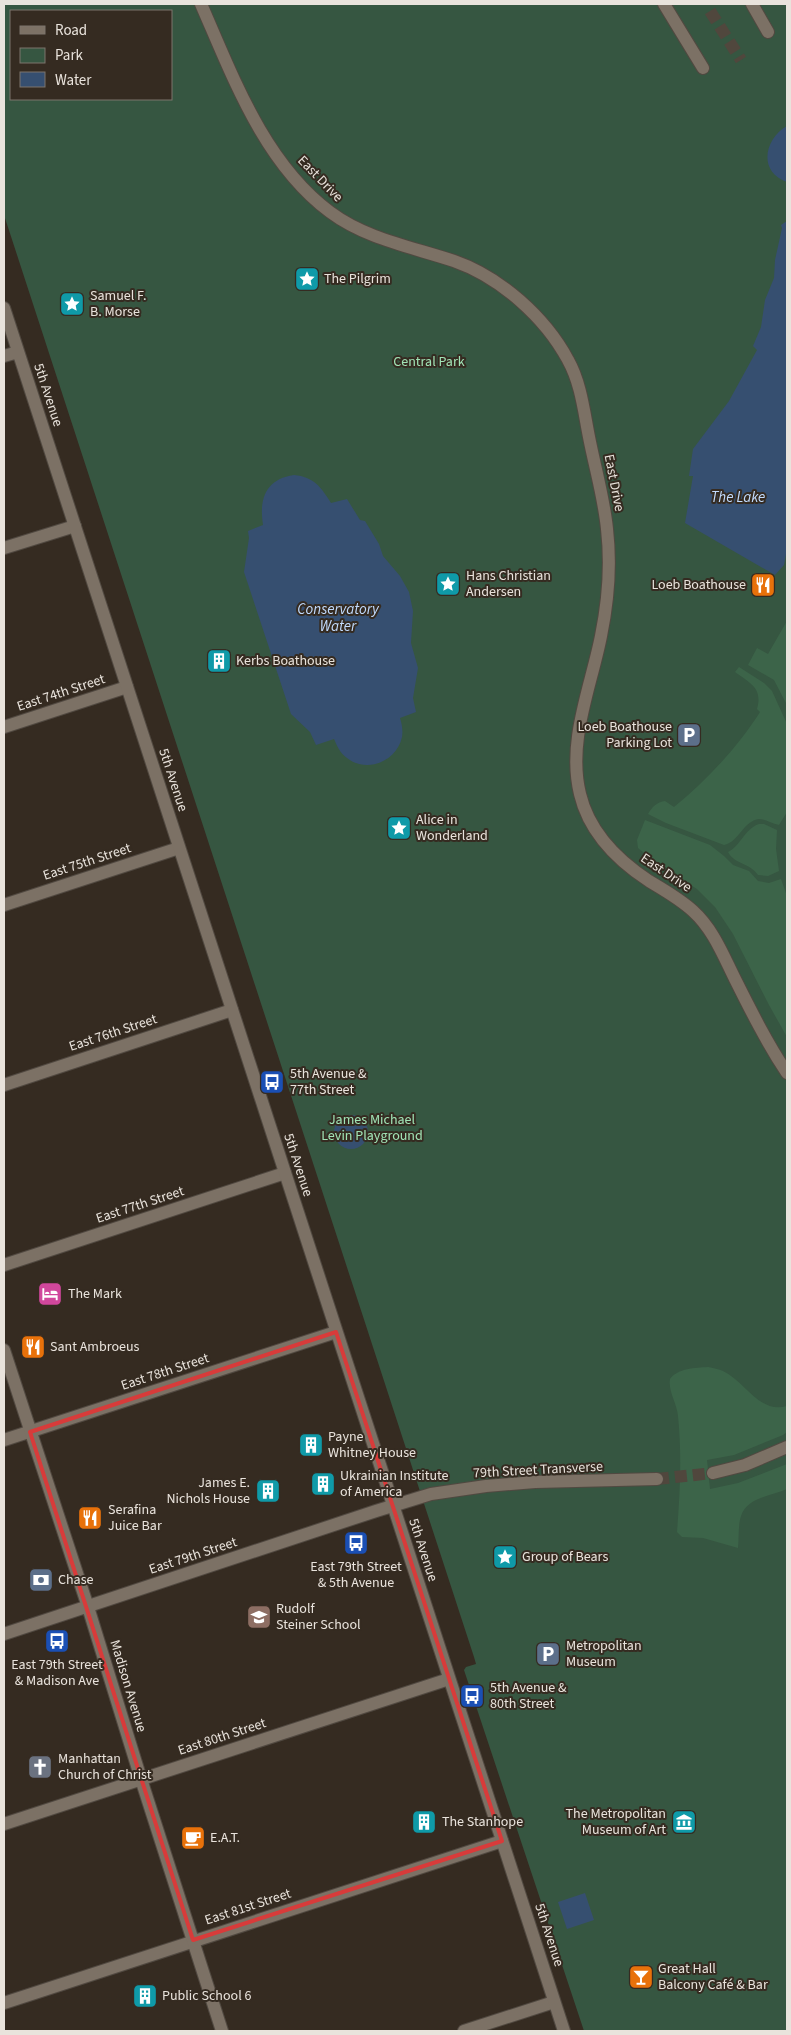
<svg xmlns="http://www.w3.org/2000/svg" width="791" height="2035" font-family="'Source Sans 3',sans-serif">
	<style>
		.green { fill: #365641; fill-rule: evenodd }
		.forest { fill: #3c6449 }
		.water { fill: #364f70 }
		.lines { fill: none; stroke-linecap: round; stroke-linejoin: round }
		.pedestrian-tunnel { stroke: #50473d; stroke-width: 12; stroke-dasharray: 12 6; stroke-linecap: butt }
		.secondary-tunnel { stroke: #50473d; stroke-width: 12; stroke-dasharray: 12 6; stroke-linecap: butt }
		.pedestrian-casing { stroke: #514941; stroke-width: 14 }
		.minor-casing { stroke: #514941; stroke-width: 14 }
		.secondary-casing { stroke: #514941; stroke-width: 14 }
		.pedestrian { stroke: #7c7165; stroke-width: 12 }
		.minor { stroke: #7c7165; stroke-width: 12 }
		.secondary { stroke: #7c7165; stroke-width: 12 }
		.marked { fill: none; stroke: #d83b3a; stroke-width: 4; stroke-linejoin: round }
		.labels { text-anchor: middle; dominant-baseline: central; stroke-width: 4; stroke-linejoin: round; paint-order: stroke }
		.street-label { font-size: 14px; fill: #e9e3dc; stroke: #352b21 }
		.poi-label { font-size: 14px; fill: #e9e3dc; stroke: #352b21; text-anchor: start }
		.park-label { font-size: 14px; fill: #a1e4b6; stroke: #352b21 }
		.water-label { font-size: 15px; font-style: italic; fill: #c2dcff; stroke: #352b21 }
	</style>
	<rect width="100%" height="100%" fill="#352b21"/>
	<path class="green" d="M4,4H787V2031H584L464,1670L466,1667L476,1664L474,1657L4,215ZM11,11H171V99H11Z"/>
	<path class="forest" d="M787,621V705L774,680L748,665L757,648L768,654Z
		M739,667L764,683L772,691L787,724V812L779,825C772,824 766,819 759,819C743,821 739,842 724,845L666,823L648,814C652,807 657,802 665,801L674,807C706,781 738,747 760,712L757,709C763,688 750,683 735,672Z
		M645,820L710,845L724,856L733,865L749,871L758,881L769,883L781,879L787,896V1037L769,1005L733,934L715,907L697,889L659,865L638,848L637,840Z
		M759,824H764L777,830L776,849L779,871L768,876L758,875C749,862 735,865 728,852C741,846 744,829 759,824Z
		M708,1367C713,1368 719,1369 723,1371C746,1382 759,1414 787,1406V1432L783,1435L734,1455L707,1460L710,1489L738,1483L787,1464V1489C772,1496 747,1497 741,1516C738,1525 739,1538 738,1548L703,1538L682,1537L677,1532C680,1493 682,1455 678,1416C677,1403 668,1392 670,1379C678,1368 695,1368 708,1367Z"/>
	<path class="water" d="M787,126V182C758,172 764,139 787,126Z
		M787,221V549L784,565L775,575L685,523L693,476H689L693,449L729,401L757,350L753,346L761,327L765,300L774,278L775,260L782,228L781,225Z
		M294,475C314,477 321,487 331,503L347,499L360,520L365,521L379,544L383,556L400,576L409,592L413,611L411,643L418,668L413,698L416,712L400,718C402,724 403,731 402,737C397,761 367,774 347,758C340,753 337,746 334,739L316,745L310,732L291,714L244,572L249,538L248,531L263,525C259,500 265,479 294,475Z
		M334 1132a17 17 0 1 1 34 0a17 17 0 1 1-34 0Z
		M585,1893L594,1920L567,1929L558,1902Z"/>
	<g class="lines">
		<path class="pedestrian-tunnel" d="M710,11L741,60"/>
		<path class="secondary-tunnel" d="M657,1479L713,1473"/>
		<defs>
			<path id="pedestrian" d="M201,4C233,77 264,163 330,212C366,239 412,247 454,261C500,277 545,317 568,360C581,383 584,412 589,437C595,468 604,498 607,529C611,564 608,602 601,636C591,687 567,741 580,794C589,832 617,860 649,881C664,890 680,899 693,911C713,929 723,955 735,979C751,1011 767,1043 787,1073
				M664,4L703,68
				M752,4L768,32"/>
			<path id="minor" d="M4,548L75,526
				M4,727L127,687
				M4,905L179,848
				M4,1085L232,1010
				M4,1265L285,1173
				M4,1440L336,1332
				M4,1824L449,1679
				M4,2003L502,1841
				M464,2031L554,2002"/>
			<path id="secondary" d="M4,308L564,2031
				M4,356L18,352
				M4,1350L88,1607L141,1779L222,2031
				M713,1473L745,1465L787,1447
				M4,1634L376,1511L431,1494L486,1486L535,1482L657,1479"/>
		</defs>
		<use href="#pedestrian" class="pedestrian-casing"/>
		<use href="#minor" class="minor-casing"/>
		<use href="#secondary" class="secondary-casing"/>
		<use href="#pedestrian" class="pedestrian"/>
		<use href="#minor" class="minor"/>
		<use href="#secondary" class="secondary"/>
	</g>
	<path class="marked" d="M336,1332L502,1841L193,1940L30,1432Z"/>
	<defs>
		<symbol id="sight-square" viewBox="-11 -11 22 22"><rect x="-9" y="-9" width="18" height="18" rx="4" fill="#0f9aa8" stroke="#352b21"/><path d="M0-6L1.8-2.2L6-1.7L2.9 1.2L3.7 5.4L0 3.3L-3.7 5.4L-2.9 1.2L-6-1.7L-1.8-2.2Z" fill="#fff"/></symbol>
		<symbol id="restaurant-square" viewBox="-11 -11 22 22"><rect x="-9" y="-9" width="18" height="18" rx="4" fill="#e8710a" stroke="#352b21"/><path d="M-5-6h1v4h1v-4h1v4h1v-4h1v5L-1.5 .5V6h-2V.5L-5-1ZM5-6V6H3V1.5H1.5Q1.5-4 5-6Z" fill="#fff"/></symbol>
		<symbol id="building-square" viewBox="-11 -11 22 22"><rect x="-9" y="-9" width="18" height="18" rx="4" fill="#0f9aa8" stroke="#352b21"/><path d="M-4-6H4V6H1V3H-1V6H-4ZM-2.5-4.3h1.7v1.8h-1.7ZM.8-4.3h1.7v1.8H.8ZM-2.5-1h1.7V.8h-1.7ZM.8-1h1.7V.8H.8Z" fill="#fff"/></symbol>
		<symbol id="parking-square" viewBox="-11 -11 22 22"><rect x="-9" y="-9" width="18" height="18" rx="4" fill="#5c6f8a" stroke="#352b21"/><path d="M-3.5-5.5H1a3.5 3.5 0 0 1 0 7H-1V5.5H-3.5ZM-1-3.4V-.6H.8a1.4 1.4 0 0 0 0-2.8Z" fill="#fff"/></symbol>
		<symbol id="bus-square" viewBox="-11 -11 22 22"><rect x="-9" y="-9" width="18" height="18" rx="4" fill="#1a4fb4" stroke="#352b21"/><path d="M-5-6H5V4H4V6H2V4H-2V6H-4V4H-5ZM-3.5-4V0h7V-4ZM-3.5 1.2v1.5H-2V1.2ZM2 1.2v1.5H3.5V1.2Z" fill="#fff"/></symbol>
		<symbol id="hotel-square" viewBox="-11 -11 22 22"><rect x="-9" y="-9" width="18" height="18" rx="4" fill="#d1479c" stroke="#352b21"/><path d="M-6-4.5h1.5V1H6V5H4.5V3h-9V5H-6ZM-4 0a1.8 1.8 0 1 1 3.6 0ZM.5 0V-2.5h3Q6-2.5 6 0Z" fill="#fff"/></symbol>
		<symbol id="bank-square" viewBox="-11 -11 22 22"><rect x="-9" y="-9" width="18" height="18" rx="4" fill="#5c6f8a" stroke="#352b21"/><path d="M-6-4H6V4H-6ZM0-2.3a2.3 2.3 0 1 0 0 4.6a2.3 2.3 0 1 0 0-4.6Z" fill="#fff"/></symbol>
		<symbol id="school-square" viewBox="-11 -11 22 22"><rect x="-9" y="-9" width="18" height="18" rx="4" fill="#8d6e63" stroke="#352b21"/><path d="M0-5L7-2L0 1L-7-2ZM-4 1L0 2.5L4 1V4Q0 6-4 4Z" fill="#fff"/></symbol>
		<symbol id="church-square" viewBox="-11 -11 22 22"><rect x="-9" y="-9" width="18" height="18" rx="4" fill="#6b7280" stroke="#352b21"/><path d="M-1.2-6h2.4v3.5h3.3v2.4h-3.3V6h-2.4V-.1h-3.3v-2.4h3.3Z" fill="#fff"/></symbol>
		<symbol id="museum-square" viewBox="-11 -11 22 22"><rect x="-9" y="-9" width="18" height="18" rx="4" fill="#0f9aa8" stroke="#352b21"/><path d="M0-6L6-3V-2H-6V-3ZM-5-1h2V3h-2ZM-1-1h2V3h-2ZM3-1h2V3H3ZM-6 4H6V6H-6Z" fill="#fff"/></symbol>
		<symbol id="cafe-square" viewBox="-11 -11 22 22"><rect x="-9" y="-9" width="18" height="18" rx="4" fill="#e8710a" stroke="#352b21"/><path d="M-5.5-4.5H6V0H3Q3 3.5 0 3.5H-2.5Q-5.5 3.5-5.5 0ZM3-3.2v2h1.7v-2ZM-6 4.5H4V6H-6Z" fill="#fff"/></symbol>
		<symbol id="bar-square" viewBox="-11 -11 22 22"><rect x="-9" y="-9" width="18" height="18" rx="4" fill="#e8710a" stroke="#352b21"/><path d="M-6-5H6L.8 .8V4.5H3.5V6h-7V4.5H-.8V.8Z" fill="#fff"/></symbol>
	</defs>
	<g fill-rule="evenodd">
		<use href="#sight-square" x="293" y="265" width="28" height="28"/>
		<use href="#sight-square" x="58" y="290" width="28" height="28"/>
		<use href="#sight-square" x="434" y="570" width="28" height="28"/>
		<use href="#restaurant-square" x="749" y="571" width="28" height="28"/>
		<use href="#building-square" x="205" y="647" width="28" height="28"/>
		<use href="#parking-square" x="675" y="721" width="28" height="28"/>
		<use href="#sight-square" x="385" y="814" width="28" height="28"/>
		<use href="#bus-square" x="258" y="1068" width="28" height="28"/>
		<use href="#hotel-square" x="36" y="1280" width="28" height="28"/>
		<use href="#restaurant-square" x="19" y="1333" width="28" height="28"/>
		<use href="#building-square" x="297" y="1431" width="28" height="28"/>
		<use href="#building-square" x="309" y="1470" width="28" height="28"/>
		<use href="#building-square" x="254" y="1477" width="28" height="28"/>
		<use href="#restaurant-square" x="76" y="1504" width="28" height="28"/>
		<use href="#bus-square" x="342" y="1529" width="28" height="28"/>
		<use href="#sight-square" x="491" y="1543" width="28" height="28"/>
		<use href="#bank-square" x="27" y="1566" width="28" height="28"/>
		<use href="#school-square" x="245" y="1603" width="28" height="28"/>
		<use href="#bus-square" x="43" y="1627" width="28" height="28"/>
		<use href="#parking-square" x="534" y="1640" width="28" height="28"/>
		<use href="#bus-square" x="458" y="1682" width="28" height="28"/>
		<use href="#church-square" x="26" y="1753" width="28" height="28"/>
		<use href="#building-square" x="410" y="1808" width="28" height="28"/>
		<use href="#museum-square" x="670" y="1808" width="28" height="28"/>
		<use href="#cafe-square" x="179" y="1824" width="28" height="28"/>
		<use href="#bar-square" x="627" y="1963" width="28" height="28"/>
		<use href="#building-square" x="131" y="1982" width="28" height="28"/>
	</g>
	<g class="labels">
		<g class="street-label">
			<text transform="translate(320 179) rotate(46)">East Drive</text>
			<text transform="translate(48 395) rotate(72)">5th Avenue</text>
			<text transform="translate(614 483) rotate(79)">East Drive</text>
			<text transform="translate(61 693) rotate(-18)">East 74th Street</text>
			<text transform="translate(173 780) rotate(72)">5th Avenue</text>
			<text transform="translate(87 862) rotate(-18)">East 75th Street</text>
			<text transform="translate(666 873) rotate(34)">East Drive</text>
			<text transform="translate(113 1033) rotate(-18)">East 76th Street</text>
			<text transform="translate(298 1165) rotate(72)">5th Avenue</text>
			<text transform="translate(140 1205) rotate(-18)">East 77th Street</text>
			<text transform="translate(165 1372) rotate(-18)">East 78th Street</text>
			<text transform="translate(538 1470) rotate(-3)">79th Street Transverse</text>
			<text transform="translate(423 1550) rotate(72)">5th Avenue</text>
			<text transform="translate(193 1556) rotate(-18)">East 79th Street</text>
			<text transform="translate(128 1686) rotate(73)">Madison Avenue</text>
			<text transform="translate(222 1737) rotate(-18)">East 80th Street</text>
			<text transform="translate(248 1907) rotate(-18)">East 81st Street</text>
			<text transform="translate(549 1935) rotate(72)">5th Avenue</text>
		</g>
		<g class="poi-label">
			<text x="324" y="279">The Pilgrim</text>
			<text x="90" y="296">Samuel F.<tspan x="90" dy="16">B. Morse</tspan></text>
			<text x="466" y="576">Hans Christian<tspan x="466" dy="16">Andersen</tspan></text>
			<text x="746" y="585" text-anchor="end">Loeb Boathouse</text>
			<text x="236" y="661">Kerbs Boathouse</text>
			<text x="672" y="727" text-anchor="end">Loeb Boathouse<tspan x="672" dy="16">Parking Lot</tspan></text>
			<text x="416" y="820">Alice in<tspan x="416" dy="16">Wonderland</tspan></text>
			<text x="290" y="1074">5th Avenue &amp;<tspan x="290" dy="16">77th Street</tspan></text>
			<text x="68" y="1294">The Mark</text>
			<text x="50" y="1347">Sant Ambroeus</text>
			<text x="328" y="1437">Payne<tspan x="328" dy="16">Whitney House</tspan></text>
			<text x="340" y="1476">Ukrainian Institute<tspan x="340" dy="16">of America</tspan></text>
			<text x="250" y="1483" text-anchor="end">James E.<tspan x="250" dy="16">Nichols House</tspan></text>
			<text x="108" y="1510">Serafina<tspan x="108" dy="16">Juice Bar</tspan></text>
			<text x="522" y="1557">Group of Bears</text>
			<text x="356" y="1567" text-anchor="middle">East 79th Street<tspan x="356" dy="16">&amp; 5th Avenue</tspan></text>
			<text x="58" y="1580">Chase</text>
			<text x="276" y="1609">Rudolf<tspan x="276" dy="16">Steiner School</tspan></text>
			<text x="566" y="1646">Metropolitan<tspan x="566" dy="16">Museum</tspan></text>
			<text x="57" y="1665" text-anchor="middle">East 79th Street<tspan x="57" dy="16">&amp; Madison Ave</tspan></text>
			<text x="490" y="1688">5th Avenue &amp;<tspan x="490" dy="16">80th Street</tspan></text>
			<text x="58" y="1759">Manhattan<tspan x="58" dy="16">Church of Christ</tspan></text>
			<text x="666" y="1814" text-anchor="end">The Metropolitan<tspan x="666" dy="16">Museum of Art</tspan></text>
			<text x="442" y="1822">The Stanhope</text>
			<text x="210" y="1838">E.A.T.</text>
			<text x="658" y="1969">Great Hall<tspan x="658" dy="16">Balcony Café &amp; Bar</tspan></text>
			<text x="162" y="1996">Public School 6</text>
		</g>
		<g class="park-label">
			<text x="429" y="362">Central Park</text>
			<text x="372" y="1120">James Michael<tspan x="372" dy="16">Levin Playground</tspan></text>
		</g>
		<g class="water-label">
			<text x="738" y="497">The Lake</text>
			<text x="338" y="609">Conservatory<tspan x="338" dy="17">Water</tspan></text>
		</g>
	</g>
	<rect width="791" height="2035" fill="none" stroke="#e9e3dc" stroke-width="10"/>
	<rect x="10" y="10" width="162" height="90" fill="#352b21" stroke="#7d756c"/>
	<rect x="20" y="26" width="25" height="8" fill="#7c7165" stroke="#7d756c"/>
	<text x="55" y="35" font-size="15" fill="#e9e3dc">Road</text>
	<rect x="20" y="48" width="25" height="15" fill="#365641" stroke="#7d756c"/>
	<text x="55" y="60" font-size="15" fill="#e9e3dc">Park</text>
	<rect x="20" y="72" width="25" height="15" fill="#364f70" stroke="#7d756c"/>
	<text x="55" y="85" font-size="15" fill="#e9e3dc">Water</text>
</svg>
